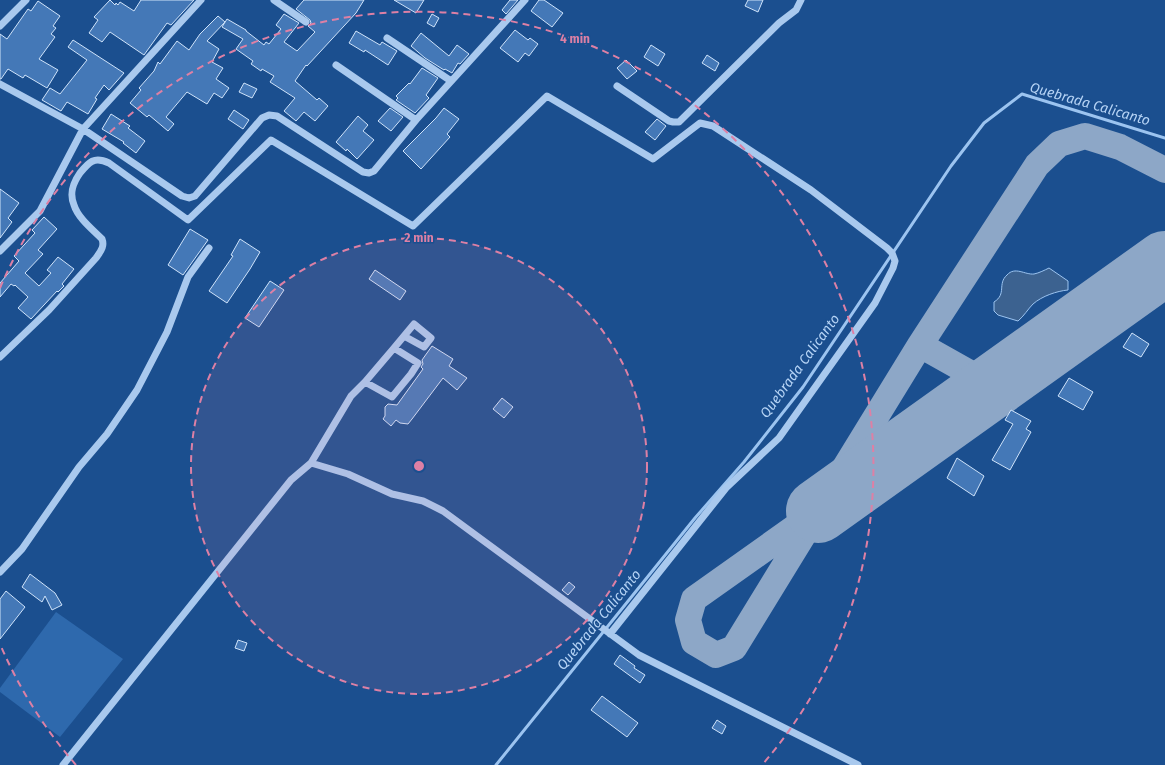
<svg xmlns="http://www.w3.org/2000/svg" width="1165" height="765" font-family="'Fira Sans',sans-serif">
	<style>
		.green { fill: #2e69ad }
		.water { fill: #3c6290; stroke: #9cc4f0 }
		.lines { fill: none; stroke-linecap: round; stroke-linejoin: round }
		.stream { stroke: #9cc4f0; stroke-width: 3 }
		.taxiway { stroke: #8da7c7; stroke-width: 26 }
		.runway { stroke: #8da7c7; stroke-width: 64 }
		.building { fill: #4478b7; stroke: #cfe3fa }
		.minor { stroke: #a9c9ee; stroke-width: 7 }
		.ring { fill: none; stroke: #dd80a5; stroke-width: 2; stroke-dasharray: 7 5 }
		.labels { text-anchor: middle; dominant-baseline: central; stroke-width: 3; stroke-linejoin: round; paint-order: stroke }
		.water-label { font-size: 14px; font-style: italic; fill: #b5d3f5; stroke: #1b4f8f }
		.centre { fill: #dd80a5; stroke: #1b4f8f; stroke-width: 2 }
		.ring-label { font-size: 12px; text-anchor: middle; font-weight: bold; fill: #dd80a5; stroke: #1b4f8f; stroke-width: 3; stroke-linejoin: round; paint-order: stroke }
	</style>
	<rect width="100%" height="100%" fill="#1b4f8f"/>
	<path class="green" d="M56,612L123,659L60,737L0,692V688Z"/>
	<path class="water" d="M1049,268L1068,281V290C1057,291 1042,296 1033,304C1028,309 1024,316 1018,321L998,315L994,311V302C1007,294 997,284 1007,275C1015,266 1025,275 1034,274C1039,273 1045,270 1049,268Z"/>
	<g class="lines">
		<path class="stream" d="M496,765L695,518L744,462L803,387L951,166L984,123L1022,94L1165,138"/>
		<path class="taxiway" d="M920,345L993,386
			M818,511L694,599L688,620L694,642L716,655L734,648L920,345L1037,165L1059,144L1085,136L1120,147L1165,170"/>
		<path class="runway" d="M818,511L1165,263"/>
	</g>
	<path class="building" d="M110,0L115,5L116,3L118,5L120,2L134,11L141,0H194L171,25L167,23L144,55L110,32L102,42L89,33L98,20L94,17Z
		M304,0H364L356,13L307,66L306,65L295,81L317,100L319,98L328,106L315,121L304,112L296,121L284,111L295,98L270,82L274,76L262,69L261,71L251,64L253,61L236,49L243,39L222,27L227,19L246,30V31L264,45L266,42L269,44L281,29L276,25L284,14L299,23L284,42L297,51L315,32L308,26L311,23L310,20L296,9Z
		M394,0H424L416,13Z
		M510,0H518L506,14L502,10Z
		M539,0H544L563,13L552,27L531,11Z
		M748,0H763L758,12L745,6Z
		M38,1L60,16L53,26L56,28L51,34L55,37L39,59L58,70L47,88L25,75L23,78L8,69L1,79H0V34L7,39L28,9L31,11Z
		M432,14L439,18L434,27L427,23Z
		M218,16L225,22L207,41L219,49L212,62L223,68L216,79L229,88L222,98L214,93L207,104L187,92L166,117L174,124L168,131L149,115L147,117L130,103L141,90L139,88L154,71L158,62L160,64L177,41L189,50L200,34Z
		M515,30L528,40L530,38L538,44L529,56L525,53L518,62L500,48Z
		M356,31L380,45L382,42L397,51L388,65L365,50L364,52L349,43Z
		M421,33L449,56L457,45L469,54L460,64L458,63L452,73L445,69L444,70L425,58L411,46Z
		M73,40L124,73L109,90L104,85L95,98L97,99L88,114L67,102L61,111L42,100L50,88L60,94L87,60L68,47Z
		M651,45L665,54L658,66L644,57Z
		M707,55L719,63L715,71L702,63Z
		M626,60L637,71L627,79L617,68Z
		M422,68L438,78L426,95L429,98L415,113L396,100L398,98L396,96L409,83L410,84Z
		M244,83L257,89L252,98L239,92Z
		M390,108L403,117L391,131L378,121Z
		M444,108L459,119L447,134L450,137L421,169L403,151L436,118Z
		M234,110L249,120L243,129L228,119Z
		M111,114L130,126L128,128L145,141L136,153L123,143L124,142L102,129Z
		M358,116L368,125L363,131L374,140L357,159L347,149L346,151L336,142Z
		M657,119L666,126L655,140L645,132Z
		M0,189L19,203L8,218L12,222L0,238Z
		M44,217L57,229L38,250L43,254L25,273L39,286L51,273L47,270L58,257L74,269L62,284L64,286L58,292L57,291L31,319L18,308L28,297L15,285L14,286L11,284L0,297V283L19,261L14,256L35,233L32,230Z
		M190,229L208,240L183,275L168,265Z
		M240,239L260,252L250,269L227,303L209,291L233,256L231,255Z
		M375,270L406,291L400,300L369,279Z
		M270,281L284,290L259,327L245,318Z
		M1132,333L1149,344L1141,357L1123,347Z
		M432,346L453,359L449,366L467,378L457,390L443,378L412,419L408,424L400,423L396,420L391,426L383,419L385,416V407L388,404L397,405L423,369L421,367L423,364L422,360Z
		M1069,378L1093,392L1083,410L1058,396Z
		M502,398L513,407L504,418L493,409Z
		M1011,410L1031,421L1026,429L1031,432L1010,470L992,460L1013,424L1005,420Z
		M957,458L984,476L974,496L947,478Z
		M30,574L55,593L62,605L52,610L45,596L42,602L22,587Z
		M569,582L575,587L568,595L562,590Z
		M6,591L25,607L0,639V599Z
		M238,640L247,643L244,651L235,648Z
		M620,655L635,666L634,668L645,675L640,683L614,664Z
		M602,696L638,723L627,737L591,710Z
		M717,720L726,726L722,734L712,728Z"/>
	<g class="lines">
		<path class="minor" d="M274,0L306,22
			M0,26L26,0
			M387,38L451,81
			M336,65L416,120
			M0,84L83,129L182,196L189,198L195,196L262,118L269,115L277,116L363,172L369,173L374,171L416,120L525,0
			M617,86L669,121L673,122H679L779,23L796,10L801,0
			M0,251L40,211L83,129L201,0
			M394,348L404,336L424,347L431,338L414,324L404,336
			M0,357L49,310L96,258C100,252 105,247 102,239C92,229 78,218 74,205C69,193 73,183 80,173C89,162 94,156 109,163L188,220L271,140L413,226L547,96L653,159L700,123L713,126L811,190L887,248L892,253L895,261L893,268L875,303L779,438L726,488L610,634
			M311,463L351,396L365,382L392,397L411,374L418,363L394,348L365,382
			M0,572L22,549L79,467L107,434L137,390L167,332L188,277L209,248
			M63,765L291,480L311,463L348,474L392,494L423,501L443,511L639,655L858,765"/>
	</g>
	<circle cx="419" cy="466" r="228" fill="#dd80a5" fill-opacity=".12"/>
	<g class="ring">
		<circle cx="419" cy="466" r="228"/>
		<path d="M76 765A455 455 0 0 1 0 644M0 288A455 455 0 1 1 762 765"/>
	</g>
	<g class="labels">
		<g class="water-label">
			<text transform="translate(1090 104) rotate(16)">Quebrada Calicanto</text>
			<text transform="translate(800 366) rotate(-54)">Quebrada Calicanto</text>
			<text transform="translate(599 620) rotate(-51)">Quebrada Calicanto</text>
		</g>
	</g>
	<circle cx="419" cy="466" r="6" class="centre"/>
	<g class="ring-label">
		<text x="575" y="43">4 min</text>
		<text x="419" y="242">2 min</text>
	</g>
</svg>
